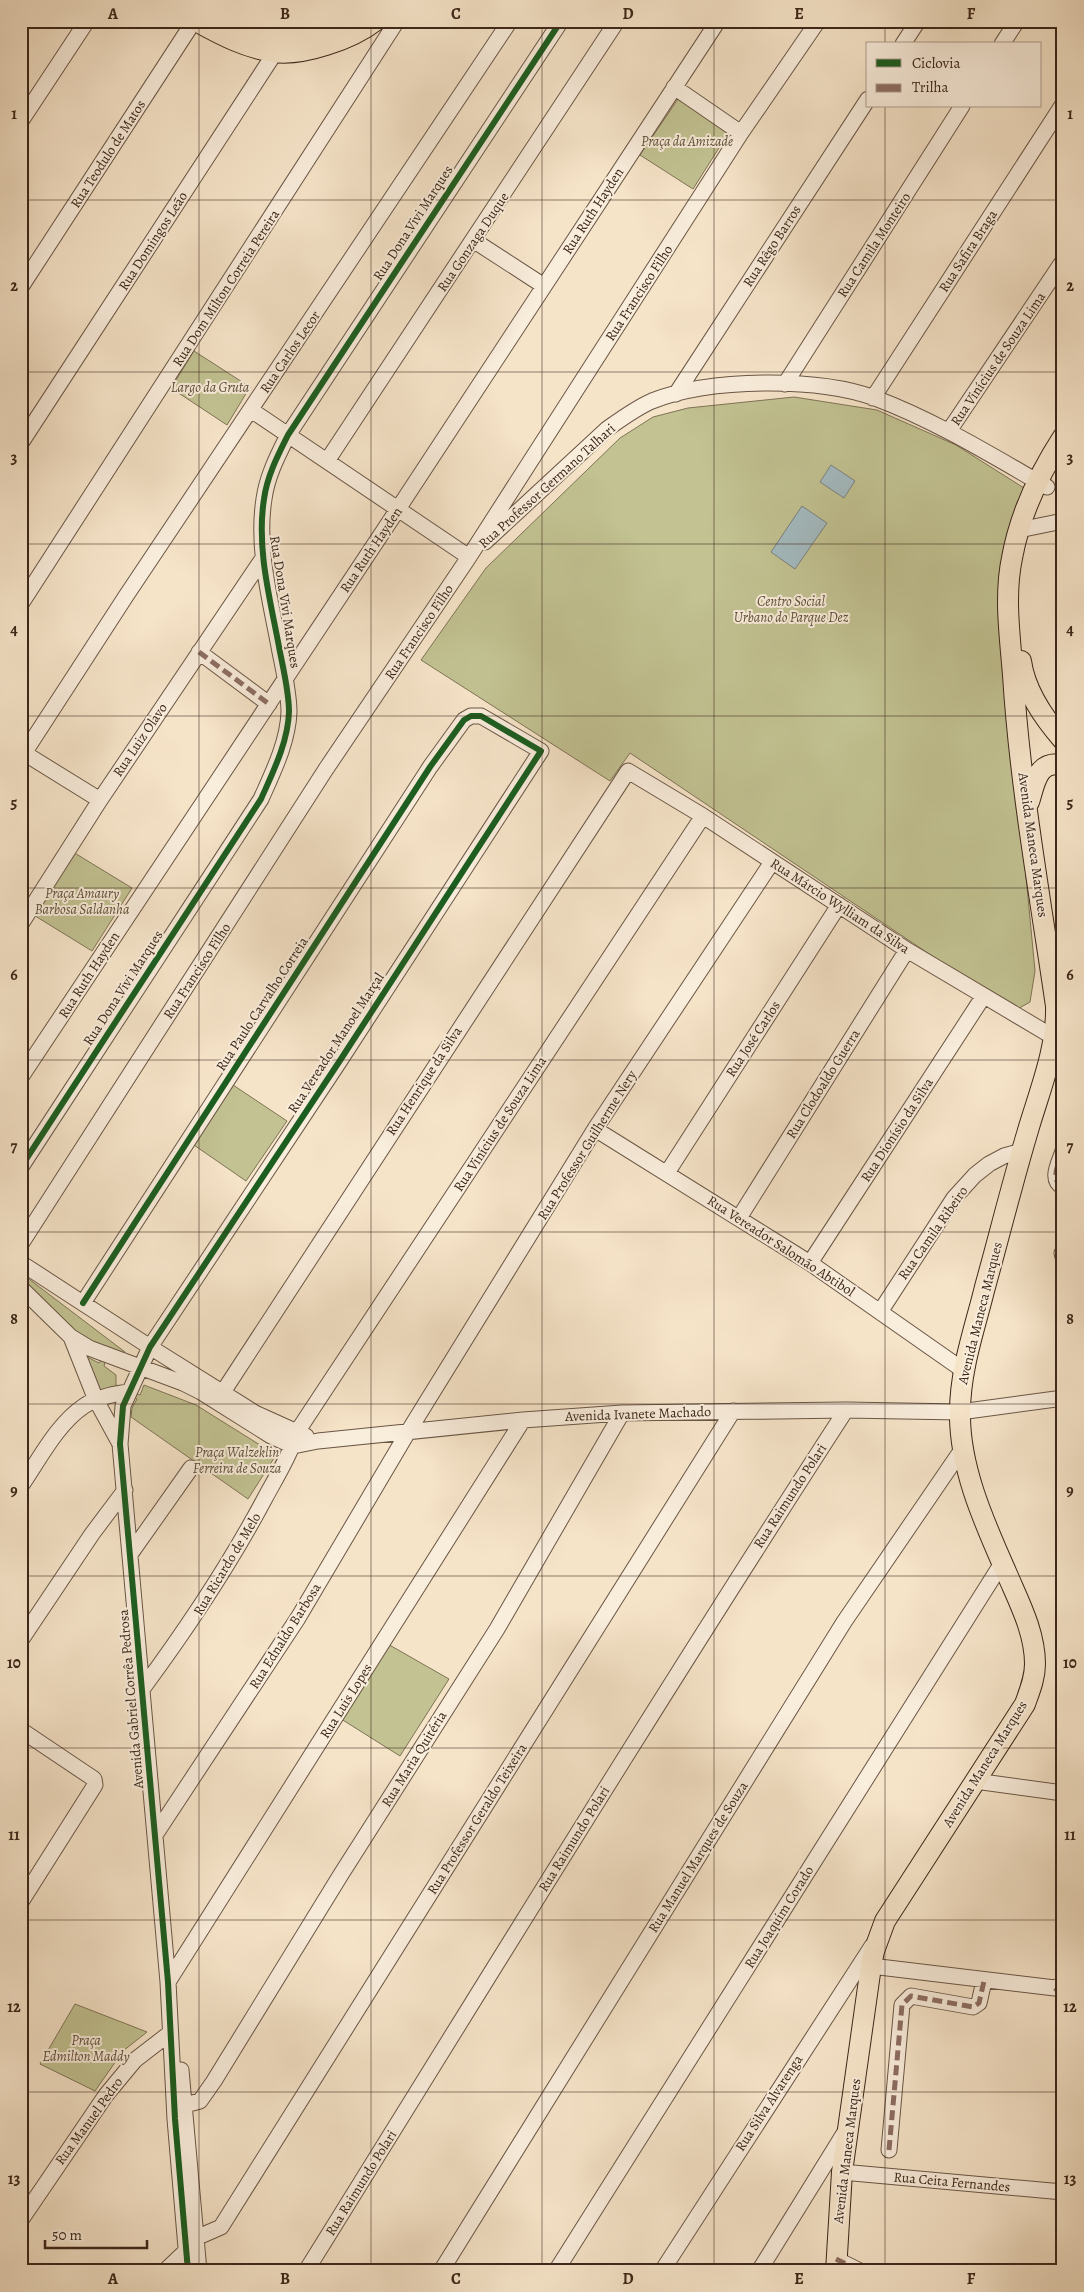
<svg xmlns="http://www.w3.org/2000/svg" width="1084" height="2292" font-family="Alegreya,serif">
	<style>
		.green { fill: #c2c292; stroke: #7f7456 }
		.water { fill: #a3bbc1; stroke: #7a807e }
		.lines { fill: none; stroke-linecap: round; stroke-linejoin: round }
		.minor-casing { stroke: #6a5645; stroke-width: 17 }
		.major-casing { stroke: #3c2719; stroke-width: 22 }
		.minor { stroke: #f9eddc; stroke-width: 15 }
		.major { stroke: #f6e4c9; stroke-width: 20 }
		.quiet { stroke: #8d6e63; stroke-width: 5; stroke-dasharray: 10 5; stroke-linecap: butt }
		.cycleway-casing { stroke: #f9eddc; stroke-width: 9 }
		.cycleway { stroke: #1b5e20; stroke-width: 6 }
		.grid { fill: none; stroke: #3c2719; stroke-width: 1; stroke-opacity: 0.55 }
		.labels { text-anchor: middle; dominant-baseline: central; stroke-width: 4; stroke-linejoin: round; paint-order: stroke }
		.park-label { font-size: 14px; font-style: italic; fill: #5e4e37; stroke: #f9eddc }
		.street-label { font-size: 14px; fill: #3c2719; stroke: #f9eddc }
		.neatline { fill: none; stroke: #3c2719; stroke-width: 2 }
		.grid-label { font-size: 16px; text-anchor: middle; font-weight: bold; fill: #3c2719 }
	</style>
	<rect width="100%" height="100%" fill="#f6e4c9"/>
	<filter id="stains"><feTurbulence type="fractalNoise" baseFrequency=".004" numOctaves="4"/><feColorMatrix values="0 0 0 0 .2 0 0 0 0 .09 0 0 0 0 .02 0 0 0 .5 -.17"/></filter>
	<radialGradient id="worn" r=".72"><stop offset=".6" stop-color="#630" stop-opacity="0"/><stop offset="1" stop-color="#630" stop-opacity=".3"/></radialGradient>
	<path class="green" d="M233,21H324L304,31Z
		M680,96L731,129L693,189L640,155Z
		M194,351L250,387L227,425L171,388Z
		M794,397L877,410L956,445L1024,488L1012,528L1014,750L1035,971L1030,1002L1014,1011L630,753L610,781L421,660L486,568L620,438L653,417L688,408Z
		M73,852L132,888L92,951L32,914Z
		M230,1083L287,1121L246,1181L191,1143Z
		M21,1273L125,1352L120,1359L107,1355L104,1366L116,1375V1385L140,1395L144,1385L196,1405L276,1455L248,1499L131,1417L132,1408L137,1399L114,1388L99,1394L75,1351L99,1363L105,1354L43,1310L21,1287Z
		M386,1643L449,1679L400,1756L338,1717Z
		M75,2004L147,2032L123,2051L95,2091L40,2064Z"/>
	<path class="water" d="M831,465L855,481L844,498L820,482Z
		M802,506L827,523L795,569L771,552Z"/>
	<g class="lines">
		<defs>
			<path id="minor" d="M903,44L918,21
				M1002,44L1017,21
				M674,87L741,133
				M21,121L87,21
				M473,240L544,286
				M21,287L194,21
				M785,384L962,106
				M676,394L868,99
				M873,398L1063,104
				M251,410L469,557
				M949,431L1063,261
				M21,443L280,45
				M327,461L617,21
				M1019,530L1063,521
				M485,542L607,429C621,419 636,408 652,401C710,378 817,377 875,398C936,421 991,455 1047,487
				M21,604L397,21
				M199,652L269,704
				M24,753L100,800
				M21,758L126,596L510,21
				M21,924L100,800L263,558
				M21,1077L398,509L718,21
				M595,1129L810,1263L963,1370
				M1063,1151C1059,1163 1049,1180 1063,1187
				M21,1167L261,799C273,772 288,742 289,712C289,693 284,672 280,652C271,602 256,550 264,499C267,476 278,455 288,435L561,21
				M667,1173L839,905
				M739,1218L907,950
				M21,1244L326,769L469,557L741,133L818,21
				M1062,1253L1063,1257
				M21,1263L150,1347L255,1413L306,1436
				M810,1263L983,997
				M21,1288L71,1337L89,1348L183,1383L201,1392L271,1436L293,1446L318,1441L523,1420L622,1413L846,1410L960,1412L1063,1398
				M83,1303L430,767L464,720L471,716H481L541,751L339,1062L150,1347L123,1406L120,1444L168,1982L175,2119L188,2271
				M880,1312L954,1198L975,1175L989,1164L1004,1156L1022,1151
				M71,1337L96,1400L120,1444
				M223,1392L628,771L703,816L907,950L1055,1038
				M21,1486C39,1460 57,1424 84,1406C97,1397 113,1394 128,1392
				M131,1553L191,1468
				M21,1640L92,1534L125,1490
				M143,1688C188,1627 230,1564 265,1498C277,1476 290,1455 297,1432L703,816
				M21,1730L94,1779L95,1785L21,1902
				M975,1781L1063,1793
				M155,1835L298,1618L408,1432L595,1129L772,862
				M871,1966L1055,1988L1063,1984
				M168,1982L523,1420
				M181,2070L199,2271
				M185,2105L200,2101L214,2081L340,1876L497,1629L622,1413
				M889,2150L902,2005L911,1996L973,2007L979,2003L984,1981
				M842,2172L1063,2192
				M21,2220L106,2095L135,2060L170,2033
				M196,2238L221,2227L733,1411
				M836,2259L860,2271
				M165,2271L186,2251
				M306,2271C485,1983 662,1694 846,1410
				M441,2271L844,1622L963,1448
				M556,2271L1002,1563
				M662,2271L872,1946
				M759,2271L845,2132"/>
			<path id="major" d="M196,21C221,35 246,48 274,52C303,56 352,39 375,21
				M225,21C268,41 307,44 350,21
				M1021,661C1025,691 1043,717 1063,740
				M1029,802C1035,783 1037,760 1063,765
				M836,2271L842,2172L871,1966L874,1951L885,1921L1025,1704C1030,1690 1035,1678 1035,1664C1035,1632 1019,1602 1007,1574C985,1524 959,1468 960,1412C960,1369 975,1328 985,1287C1000,1233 1013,1180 1029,1127C1041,1087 1057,1048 1056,1006C1040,896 1020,786 1013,675C1010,637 1004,596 1012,558C1020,514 1039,474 1063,437"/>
		</defs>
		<use href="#minor" class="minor-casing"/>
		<use href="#major" class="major-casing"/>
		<use href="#minor" class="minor"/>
		<use href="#major" class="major"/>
		<path class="quiet" d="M199,652L269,704
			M1063,1151C1059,1163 1049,1180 1063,1187
			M1055,1988L1063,1996
			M889,2150L902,2005L911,1996L973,2007L979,2003L984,1981
			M836,2259L860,2271"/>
		<defs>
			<path id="cycleway" d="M21,1167L261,799C273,772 288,742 289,712C289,693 284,672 280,652C271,602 256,550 264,499C267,476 278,455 288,435L561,21
				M83,1303L430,767L464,720L471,716H481L541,751L339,1062L150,1347L123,1406L120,1444L168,1982L175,2119L188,2271"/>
		</defs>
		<use href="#cycleway" class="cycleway-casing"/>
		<use href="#cycleway" class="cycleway"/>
	</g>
	<path class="grid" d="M199,21V2271M371,21V2271M542,21V2271M714,21V2271M885,21V44M885,106V2271M21,200H1063M21,372H1063M21,544H1063M21,716H1063M21,888H1063M21,1060H1063M21,1232H1063M21,1404H1063M21,1576H1063M21,1748H1063M21,1920H1063M21,2092H1063"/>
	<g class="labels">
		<g class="park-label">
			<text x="687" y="141">Praça da Amizade</text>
			<text x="210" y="387">Largo da Gruta</text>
			<text x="791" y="601">Centro Social<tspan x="791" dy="16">Urbano do Parque Dez</tspan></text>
			<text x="82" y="893">Praça Amaury<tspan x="82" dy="16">Barbosa Saldanha</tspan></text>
			<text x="237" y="1452">Praça Walzeklin<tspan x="237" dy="16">Ferreira de Souza</tspan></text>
			<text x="86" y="2040">Praça<tspan x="86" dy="16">Edmilton Maddy</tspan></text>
		</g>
		<g class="street-label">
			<text transform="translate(108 154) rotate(-57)">Rua Teodulo de Matos</text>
			<text transform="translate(593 211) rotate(-57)">Rua Ruth Hayden</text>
			<text transform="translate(413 223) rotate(-57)">Rua Dona Vivi Marques</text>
			<text transform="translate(153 241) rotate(-57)">Rua Domingos Leão</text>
			<text transform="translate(473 242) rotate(-56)">Rua Gonzaga Duque</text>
			<text transform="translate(874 245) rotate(-57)">Rua Camila Monteiro</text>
			<text transform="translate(772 246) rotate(-57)">Rua Rêgo Barros</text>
			<text transform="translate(968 251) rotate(-57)">Rua Safira Braga</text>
			<text transform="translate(226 288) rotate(-57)">Rua Dom Milton Correia Pereira</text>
			<text transform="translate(639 293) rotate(-57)">Rua Francisco Filho</text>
			<text transform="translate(290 352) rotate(-56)">Rua Carlos Lecor</text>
			<text transform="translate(998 359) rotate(-56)">Rua Vinícius de Souza Lima</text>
			<text transform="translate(547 486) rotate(-42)">Rua Professor Germano Talhari</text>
			<text transform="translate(371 550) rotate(-56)">Rua Ruth Hayden</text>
			<text transform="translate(285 602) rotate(81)">Rua Dona Vivi Marques</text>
			<text transform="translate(419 632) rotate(-56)">Rua Francisco Filho</text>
			<text transform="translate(140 740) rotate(-56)">Rua Luiz Olavo</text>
			<text transform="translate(1033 845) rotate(82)">Avenida Maneca Marques</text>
			<text transform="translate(840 906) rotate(33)">Rua Márcio Wylliam da Silva</text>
			<text transform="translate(197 971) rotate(-57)">Rua Francisco Filho</text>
			<text transform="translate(89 975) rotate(-57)">Rua Ruth Hayden</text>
			<text transform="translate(123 988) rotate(-57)">Rua Dona Vivi Marques</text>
			<text transform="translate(262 1004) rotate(-57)">Rua Paulo Carvalho Correia</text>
			<text transform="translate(753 1039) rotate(-57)">Rua José Carlos</text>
			<text transform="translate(336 1043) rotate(-57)">Rua Vereador Manoel Marçal</text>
			<text transform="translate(424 1081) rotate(-57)">Rua Henrique da Silva</text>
			<text transform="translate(823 1084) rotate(-58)">Rua Clodoaldo Guerra</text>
			<text transform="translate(500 1124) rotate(-57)">Rua Vinícius de Souza Lima</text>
			<text transform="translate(897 1130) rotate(-57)">Rua Dionísio da Silva</text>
			<text transform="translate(587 1145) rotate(-58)">Rua Professor Guilherme Nery</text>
			<text transform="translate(933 1233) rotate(-55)">Rua Camila Ribeiro</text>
			<text transform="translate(781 1246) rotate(33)">Rua Vereador Salomão Abtibol</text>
			<text transform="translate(980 1313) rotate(-76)">Avenida Maneca Marques</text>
			<text transform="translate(638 1414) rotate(-2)">Avenida Ivanete Machado</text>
			<text transform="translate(790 1496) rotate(-57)">Rua Raimundo Polari</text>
			<text transform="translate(227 1564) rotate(-59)">Rua Ricardo de Melo</text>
			<text transform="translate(285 1636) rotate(-58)">Rua Ednaldo Barbosa</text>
			<text transform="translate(131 1699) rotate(-95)">Avenida Gabriel Corrêa Pedrosa</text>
			<text transform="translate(346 1701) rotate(-58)">Rua Luis Lopes</text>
			<text transform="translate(414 1759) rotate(-58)">Rua Maria Quitéria</text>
			<text transform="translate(985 1764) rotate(-58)">Avenida Maneca Marques</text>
			<text transform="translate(477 1819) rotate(-58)">Rua Professor Geraldo Teixeira</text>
			<text transform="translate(574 1839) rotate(-58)">Rua Raimundo Polari</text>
			<text transform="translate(698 1857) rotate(-58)">Rua Manuel Marques de Souza</text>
			<text transform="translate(779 1917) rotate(-58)">Rua Joaquim Corado</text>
			<text transform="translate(769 2103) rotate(-57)">Rua Silva Alvarenga</text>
			<text transform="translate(89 2121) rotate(-54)">Rua Manuel Pedro</text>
			<text transform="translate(847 2151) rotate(-83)">Avenida Maneca Marques</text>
			<text transform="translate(952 2182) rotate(5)">Rua Ceita Fernandes</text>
			<text transform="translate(361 2183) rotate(-58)">Rua Raimundo Polari</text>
		</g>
	</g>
	<rect width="1084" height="2292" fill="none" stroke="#f6e4c9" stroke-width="55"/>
	<rect x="866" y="42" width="175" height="65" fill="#f9eddc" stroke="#ad9e8e"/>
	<rect x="876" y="59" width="25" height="8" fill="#1b5e20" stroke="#ad9e8e"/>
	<text x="912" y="68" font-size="15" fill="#3c2719">Ciclovia</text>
	<rect x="876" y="84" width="25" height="8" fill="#8d6e63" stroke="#ad9e8e"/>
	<text x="912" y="92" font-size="15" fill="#3c2719">Trilha</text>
	<path d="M45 2240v8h102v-8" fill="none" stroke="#3c2719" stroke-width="2.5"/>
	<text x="52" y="2240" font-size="15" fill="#3c2719" stroke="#f9eddc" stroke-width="4" paint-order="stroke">50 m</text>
	<rect x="28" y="28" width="1028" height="2236" class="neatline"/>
	<g class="grid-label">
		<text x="113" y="19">A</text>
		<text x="285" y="19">B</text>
		<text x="456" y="19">C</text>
		<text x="628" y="19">D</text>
		<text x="799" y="19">E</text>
		<text x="971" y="19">F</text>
		<text x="14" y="119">1</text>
		<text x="1070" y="119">1</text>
		<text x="14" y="291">2</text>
		<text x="1070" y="291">2</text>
		<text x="14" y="463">3</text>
		<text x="1070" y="463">3</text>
		<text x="14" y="635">4</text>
		<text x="1070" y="635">4</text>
		<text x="14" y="808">5</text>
		<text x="1070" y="808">5</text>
		<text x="14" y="980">6</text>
		<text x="1070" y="980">6</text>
		<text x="14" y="1152">7</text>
		<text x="1070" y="1152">7</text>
		<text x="14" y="1324">8</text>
		<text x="1070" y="1324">8</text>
		<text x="14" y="1496">9</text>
		<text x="1070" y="1496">9</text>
		<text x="14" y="1668">10</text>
		<text x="1070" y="1668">10</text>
		<text x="14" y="1840">11</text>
		<text x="1070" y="1840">11</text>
		<text x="14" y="2012">12</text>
		<text x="1070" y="2012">12</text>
		<text x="14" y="2184">13</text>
		<text x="1070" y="2184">13</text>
		<text x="113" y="2284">A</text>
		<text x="285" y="2284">B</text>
		<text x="456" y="2284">C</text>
		<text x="628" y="2284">D</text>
		<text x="799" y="2284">E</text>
		<text x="971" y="2284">F</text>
	</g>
	<rect width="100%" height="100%" filter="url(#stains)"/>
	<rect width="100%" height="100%" fill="url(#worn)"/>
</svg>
